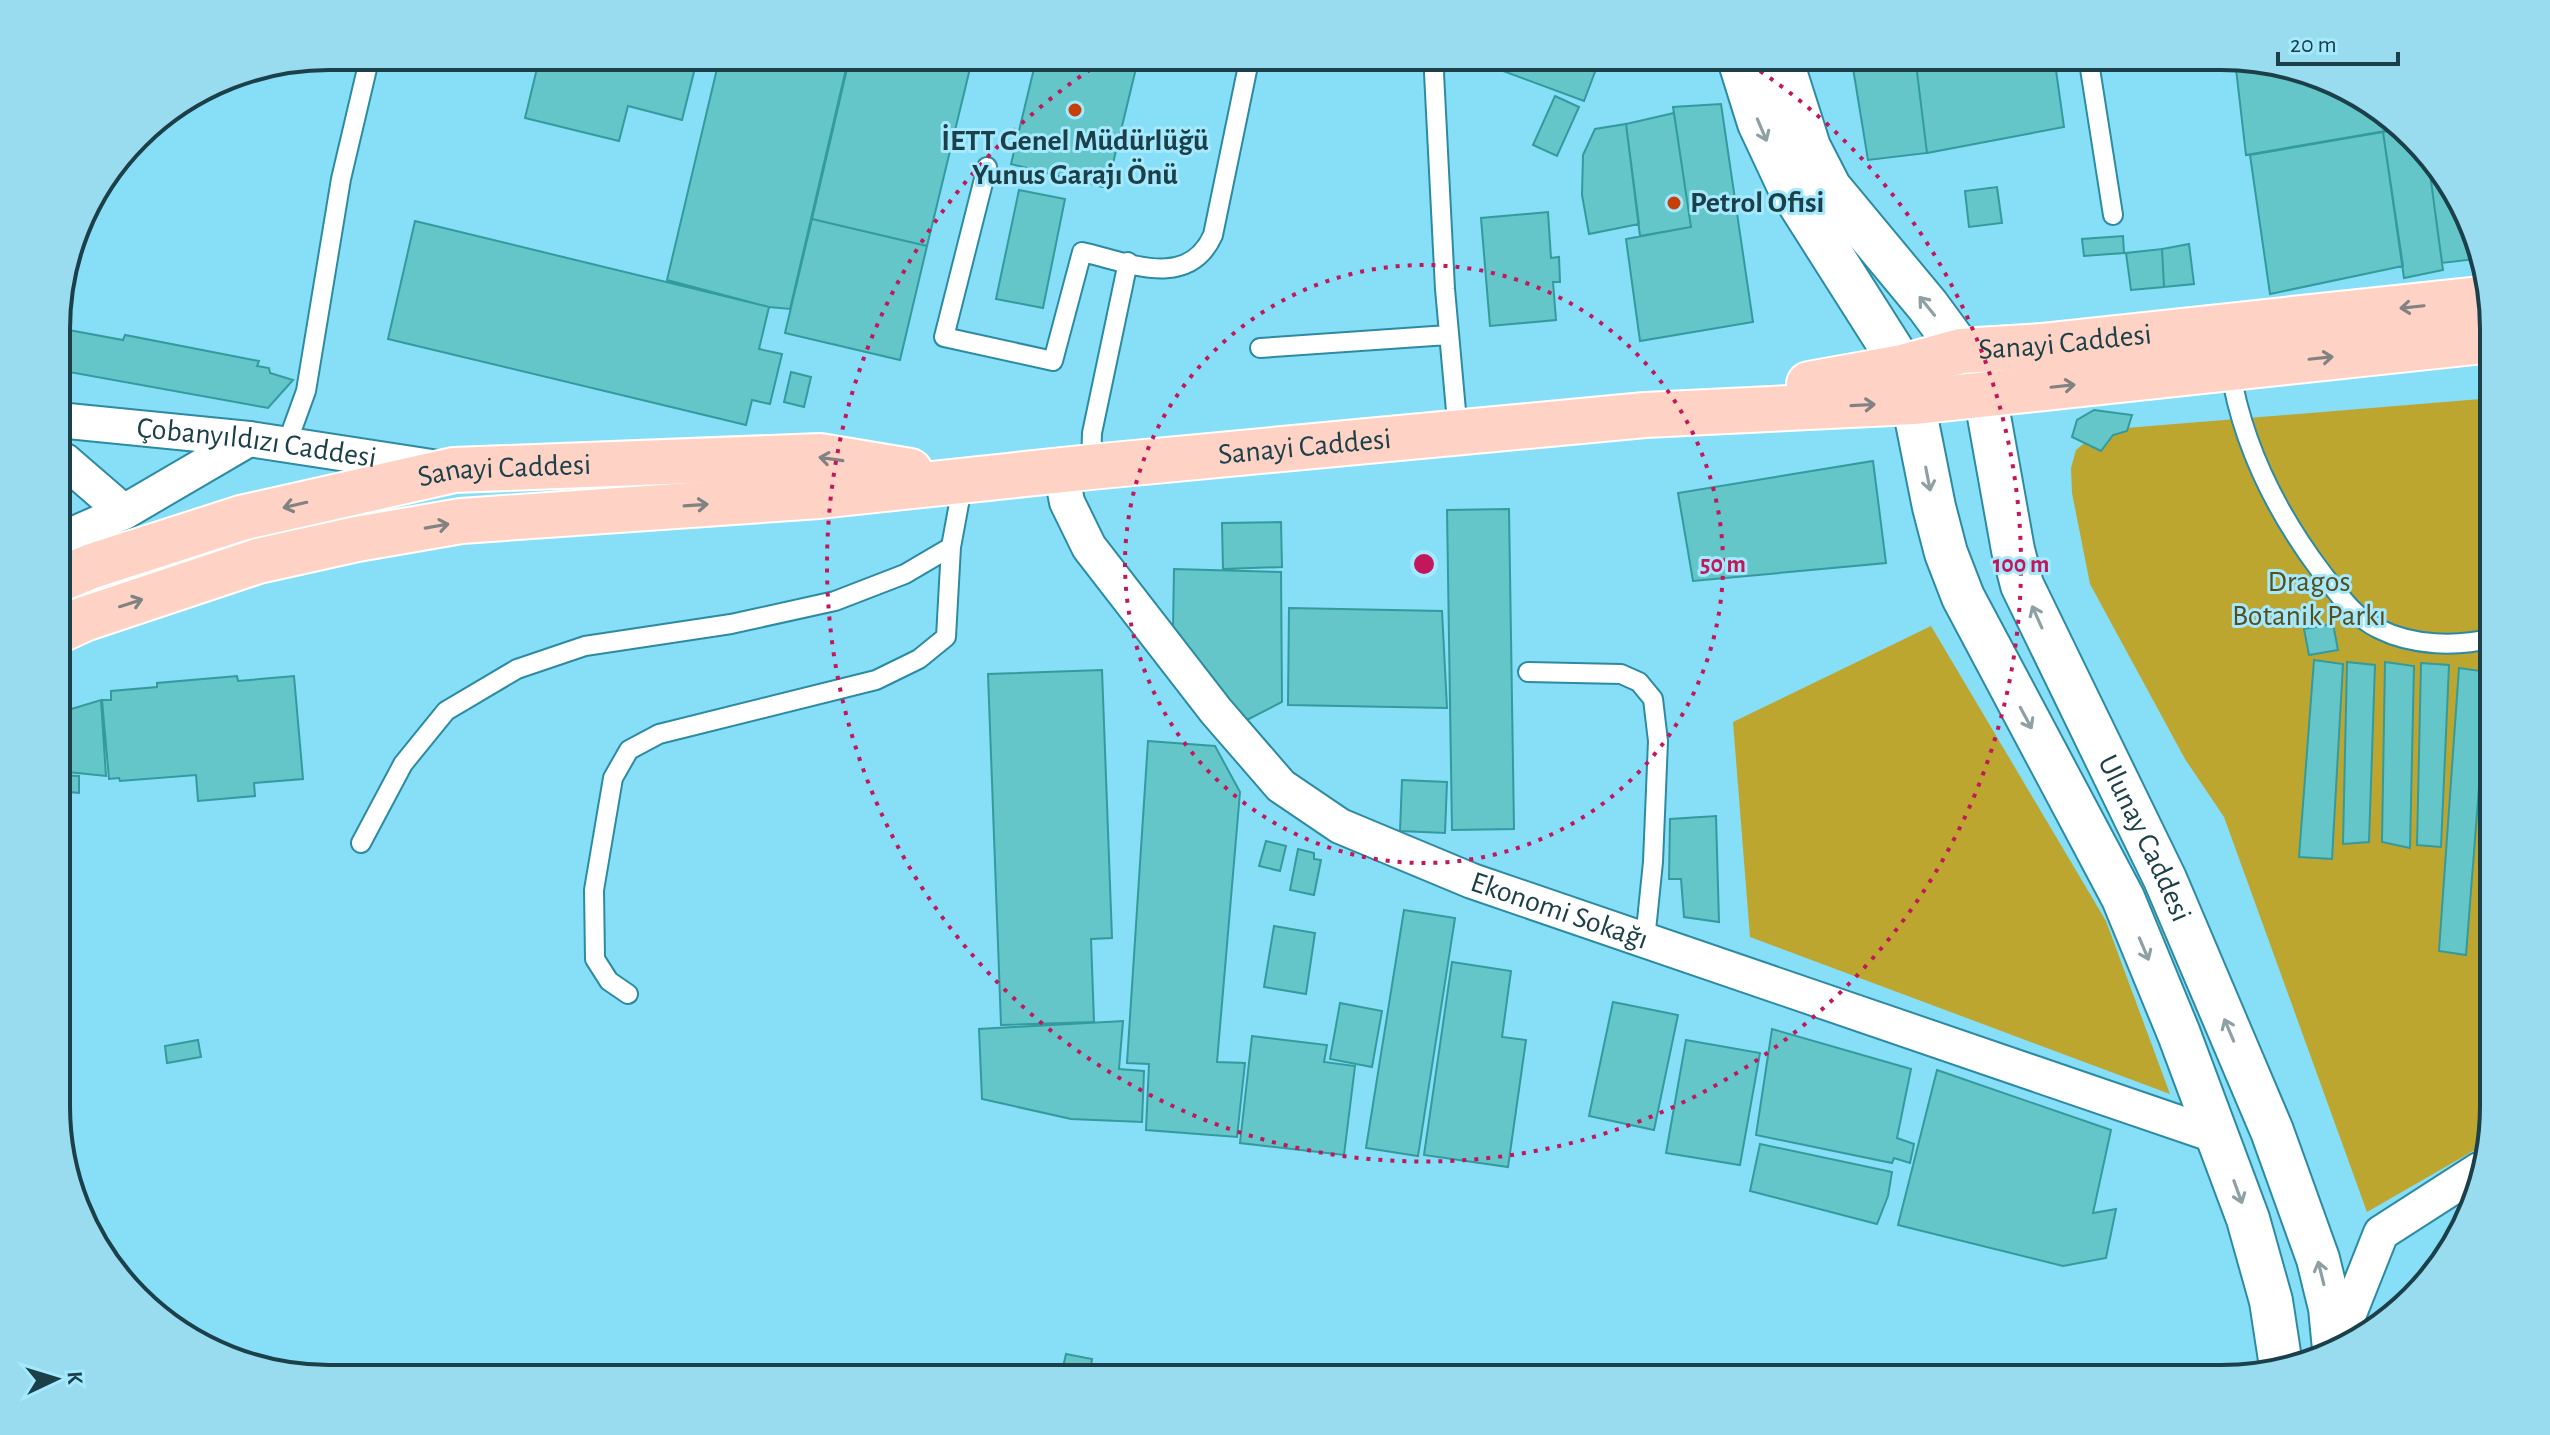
<svg xmlns="http://www.w3.org/2000/svg" width="2550" height="1435" font-family="'Alegreya Sans',sans-serif">
	<style>
		.green { fill: #bda630 }
		.building { fill: #64c6c8; stroke: #339a9d; stroke-width: 2 }
		.lines { fill: none; stroke-linecap: round; stroke-linejoin: round }
		.service-casing { stroke: #2c8ba2; stroke-width: 22 }
		.minor-casing { stroke: #2c8ba2; stroke-width: 38 }
		.tertiary-casing { stroke: #2c8ba2; stroke-width: 46 }
		.primary-casing { stroke: #fff; stroke-width: 48 }
		.service { stroke: #fff; stroke-width: 18 }
		.minor { stroke: #fff; stroke-width: 34 }
		.tertiary { stroke: #fff; stroke-width: 42 }
		.primary { stroke: #fed3c6; stroke-width: 44 }
		.oneway { stroke: #8da0a4 }
		.oneway2 { stroke: #818282 }
		.ring { fill: none; stroke: #c2185b; stroke-width: 4; stroke-dasharray: 4 8 }
		.poi-dot { fill: #c7400a; stroke: #a4e9fd; stroke-width: 3 }
		.labels { text-anchor: middle; dominant-baseline: central; stroke-width: 6; stroke-linejoin: round; paint-order: stroke }
		.poi-label { font-size: 30px; font-weight: bold; fill: #1b404a; stroke: #a4e9fd }
		.street-label { font-size: 30px; fill: #1b404a; stroke: #a4e9fd }
		.park-label { font-size: 30px; fill: #584e1b; stroke: #a4e9fd }
		.rim { fill: none; stroke: #1b404a; stroke-width: 4 }
		.centre { fill: #c2185b; stroke: #a4e9fd; stroke-width: 4 }
		.ring-label { font-size: 24px; text-anchor: middle; font-weight: bold; fill: #c2185b; stroke: #a4e9fd; stroke-width: 6; stroke-linejoin: round; paint-order: stroke }
	</style>
	<rect width="100%" height="100%" fill="#86def7"/>
	<path class="green" d="M2493,398V1123L2487,1143L2367,1212L2224,817L2185,759L2090,584L2072,493L2071,468L2076,450L2089,439L2114,429Z
		M1931,626L2106,921L2170,1094L1750,937L1733,722Z"/>
	<path class="building" d="M540,56H645L695,68L682,120L628,106L619,141L525,118Z
		M720,56H849L790,309L769,307L667,280Z
		M850,56H973L927,246L812,219Z
		M1037,56H1139L1107,188L1011,164Z
		M1487,56H1601L1584,101L1484,64Z
		M1866,56H1915L1927,153L1868,160L1852,62L1867,60Z
		M1915,56H2054L2064,127L1927,153Z
		M2235,60L2357,92L2397,129L2246,155Z
		M1555,96L1579,107L1557,156L1533,145Z
		M1721,104L1753,322L1640,341L1626,239L1691,227L1673,107Z
		M1674,113L1691,227L1640,236L1626,124Z
		M1626,124L1639,224L1589,234L1582,195L1583,155L1595,129Z
		M2397,129L2428,159L2443,270L2404,278L2383,132Z
		M2383,132L2403,266L2270,294L2250,155Z
		M2428,159L2448,178L2476,259L2442,263Z
		M1997,187L2002,223L1969,227L1965,191Z
		M1019,190L1065,199L1043,308L996,299Z
		M1548,212L1551,258L1559,257L1560,282H1553L1556,320L1490,326L1481,218Z
		M812,219L927,246L900,360L785,333Z
		M415,221L769,307L759,349L782,354L770,404L752,400L746,425L388,339Z
		M2123,236L2124,253L2084,256L2082,239Z
		M2189,244L2194,284L2164,287L2162,249Z
		M2162,249L2164,287L2131,290L2126,253Z
		M58,328L123,340L125,335L259,361L257,366L269,368L270,373L293,380L268,408L58,370Z
		M791,372L811,377L804,407L784,402Z
		M2094,410L2132,415L2127,431L2113,435L2101,451L2072,437L2077,420Z
		M1873,461L1886,563L1693,581L1678,493Z
		M1509,509L1514,829L1452,830L1447,510Z
		M1281,522L1282,567L1223,569L1222,523Z
		M1174,569L1281,572L1282,702L1245,721L1173,630Z
		M1289,608L1442,611L1447,708L1288,705Z
		M2333,624L2338,650L2309,655L2304,629Z
		M2314,660L2343,664L2332,859L2299,857Z
		M2347,662L2375,665L2369,842L2343,844Z
		M2385,662L2414,666L2410,848L2382,842Z
		M2421,663L2449,665L2441,847L2417,845Z
		M2459,668L2488,672L2466,955L2439,951Z
		M1102,670L1112,938L1091,939L1094,1022L1001,1025L988,674Z
		M237,676L238,681L294,676L303,779L254,783L255,796L198,801L196,775L120,781L119,778L109,779L102,700H111V691L157,687V683Z
		M101,700L106,776L58,771V713Z
		M1148,741L1215,746L1240,792L1217,1062L1245,1063L1237,1137L1146,1130L1149,1064L1127,1063Z
		M58,775L79,776V793L58,791Z
		M1402,780L1447,782L1445,833L1400,831Z
		M1716,816L1719,922L1684,917L1681,879H1669L1670,819Z
		M1266,841L1286,846L1280,871L1259,866Z
		M1298,849L1314,853V859L1321,860L1314,895L1290,890Z
		M1404,910L1455,918L1418,1156L1366,1148Z
		M1274,926L1315,933L1306,994L1264,987Z
		M1452,962L1511,971L1502,1037L1526,1040L1508,1167L1424,1155Z
		M1613,1002L1678,1015L1654,1130L1589,1116Z
		M1340,1003L1382,1011L1372,1067L1330,1059Z
		M1123,1021L1119,1069L1144,1071L1142,1122L1071,1119L982,1099L979,1029Z
		M1772,1029L1911,1069L1897,1138L1914,1144L1910,1163L1894,1158L1892,1163L1756,1135Z
		M1252,1036L1327,1045L1324,1062L1355,1066L1344,1155L1240,1143Z
		M198,1040L201,1057L167,1063L165,1046Z
		M1686,1040L1760,1053L1740,1165L1666,1153Z
		M1937,1070L2111,1130L2093,1213L2116,1209L2106,1258L2063,1266L1898,1225Z
		M1760,1144L1892,1172L1888,1196L1877,1224L1750,1191Z
		M1066,1354L1092,1359L1089,1379L1061,1376Z"/>
	<g class="lines">
		<defs>
			<path id="service" d="M1437,56L1434,73L1445,289L1458,433
				M2088,56L2113,215
				M987,167L944,337L1053,361L1082,252C1127,262 1188,291 1213,235L1250,56
				M1260,348L1448,335
				M2230,368C2242,444 2276,512 2322,573C2339,595 2354,617 2379,629C2413,646 2457,647 2493,638
				M286,446L306,391L341,179L370,56
				M1091,467L1092,433L1128,262
				M1528,672L1621,674L1639,682L1653,699L1658,741L1653,862L1645,940
				M361,843L403,764L446,711L517,669L585,646L731,624L835,601L905,574L951,547
				M628,994L609,981L595,959L594,890L613,778L629,750L659,734L876,680L919,659L946,637L951,547L963,482"/>
			<g id="minor">
				<path id="s1" d="M58,420L249,439L438,468"/>
				<path id="s2" d="M1061,470L1067,502L1089,547L1216,711L1281,786L1340,826L1472,881L2217,1136"/>
				<path d="M58,471L65,461L124,512L249,439"/>
				<path d="M58,541L124,512"/>
				<path d="M2335,1349L2381,1233L2479,1170"/>
			</g>
			<g id="tertiary">
				<path d="M1738,56L1759,123L1790,189L1903,367L1913,402L1934,507L1946,553L1963,597L2123,898L2179,1034L2248,1219L2271,1301L2281,1366"/>
				<path id="s3" d="M1780,56L1809,147L1830,188L1928,306L1961,351L1985,394L2013,550L2022,585L2165,879L2272,1131L2318,1259L2330,1308L2334,1349"/>
			</g>
			<g id="primary">
				<path id="s4" d="M1809,384L1903,367L1961,351L2041,346L2489,298"/>
				<path id="s5" d="M58,580L92,566L241,518L454,470L820,456L910,471"/>
				<path id="s6" d="M58,631L84,619L258,561L357,539L461,521L819,496L1091,467L1645,415L1913,402L2493,340"/>
			</g>
		</defs>
		<use href="#service" class="service-casing"/>
		<use href="#minor" class="minor-casing"/>
		<use href="#tertiary" class="tertiary-casing"/>
		<use href="#primary" class="primary-casing"/>
		<use href="#service" class="service"/>
		<use href="#minor" class="minor"/>
		<use href="#tertiary" class="tertiary"/>
		<use href="#primary" class="primary"/>
	</g>
	<defs><path id="oneway-shaft" d="M-6 0H5M1.5-3L5.5 0L1.5 3" fill="none" stroke-width="1.6" stroke-linecap="round" stroke-linejoin="round" transform="scale(2)"/></defs>
	<g class="oneway">
		<use href="#oneway-shaft" transform="translate(1762 130) rotate(67)"/>
		<use href="#oneway-shaft" transform="translate(1927 306) rotate(-129)"/>
		<use href="#oneway-shaft" transform="translate(1928 479) rotate(79)"/>
		<use href="#oneway-shaft" transform="translate(2037 617) rotate(-114)"/>
		<use href="#oneway-shaft" transform="translate(2026 718) rotate(62)"/>
		<use href="#oneway-shaft" transform="translate(2144 949) rotate(67)"/>
		<use href="#oneway-shaft" transform="translate(2229 1030) rotate(-113)"/>
		<use href="#oneway-shaft" transform="translate(2238 1192) rotate(70)"/>
		<use href="#oneway-shaft" transform="translate(2321 1273) rotate(-104)"/>
	</g>
	<g class="oneway2">
		<use href="#oneway-shaft" transform="translate(2412 307) rotate(174)"/>
		<use href="#oneway-shaft" transform="translate(2321 358) rotate(-6)"/>
		<use href="#oneway-shaft" transform="translate(2063 386) rotate(-6)"/>
		<use href="#oneway-shaft" transform="translate(1863 405) rotate(-3)"/>
		<use href="#oneway-shaft" transform="translate(831 459) rotate(-172)"/>
		<use href="#oneway-shaft" transform="translate(295 505) rotate(167)"/>
		<use href="#oneway-shaft" transform="translate(696 505) rotate(-4)"/>
		<use href="#oneway-shaft" transform="translate(437 526) rotate(-10)"/>
		<use href="#oneway-shaft" transform="translate(131 603) rotate(-18)"/>
	</g>
	<g class="ring">
		<circle cx="1424" cy="564" r="299"/>
		<path d="M1740 58A597 597 0 1 1 1108 58"/>
	</g>
	<g class="poi-dot">
		<circle cx="1075" cy="110" r="8"/>
		<circle cx="1674" cy="203" r="8"/>
	</g>
	<g class="labels">
		<g class="poi-label">
			<text x="1075" y="141">İETT Genel Müdürlüğü<tspan x="1075" dy="34">Yunus Garajı Önü</tspan></text>
			<text x="1690" y="203" text-anchor="start">Petrol Ofisi</text>
		</g>
		<g class="street-label">
			<text stroke="none"><textPath href="#s4" startOffset="260">Sanayi Caddesi</textPath></text>
			<text stroke="none"><textPath href="#s1" startOffset="200">Çobanyıldızı Caddesi</textPath></text>
			<text stroke="none"><textPath href="#s6" startOffset="1266">Sanayi Caddesi</textPath></text>
			<text stroke="none"><textPath href="#s5" startOffset="462">Sanayi Caddesi</textPath></text>
			<text stroke="none"><textPath href="#s3" startOffset="876">Ulunay Caddesi</textPath></text>
			<text stroke="none"><textPath href="#s2" startOffset="696">Ekonomi Sokağı</textPath></text>
		</g>
		<g class="park-label">
			<text x="2309" y="582">Dragos<tspan x="2309" dy="34">Botanik Parkı</tspan></text>
		</g>
	</g>
	<path d="M0 0H2550V1435H0ZM329 70H2221A259 259 0 0 1 2480 329V1106A259 259 0 0 1 2221 1365H329A259 259 0 0 1 70 1106V329A259 259 0 0 1 329 70Z" fill="#99dbef" fill-rule="evenodd"/>
	<path class="rim" d="M329 70H2221A259 259 0 0 1 2480 329V1106A259 259 0 0 1 2221 1365H329A259 259 0 0 1 70 1106V329A259 259 0 0 1 329 70Z"/>
	<circle cx="1424" cy="564" r="12" class="centre"/>
	<g class="ring-label">
		<text x="1723" y="572">50 m</text>
		<text x="2021" y="572">100 m</text>
	</g>
	<g transform="translate(56 1379) rotate(86)" stroke="#a4e9fd" stroke-width="6" paint-order="stroke">
	<path d="M0-6L14 30L0 20L-14 30Z" fill="#1b404a"/>
	<text y="-12" font-size="22" font-weight="bold" text-anchor="middle" fill="#1b404a">K</text>
	</g>
	<path d="M2278 52v12h120v-12" fill="none" stroke="#1b404a" stroke-width="4"/>
	<text x="2290" y="52" font-size="24" fill="#1b404a" stroke="#a4e9fd" stroke-width="6" paint-order="stroke">20 m</text>
</svg>
